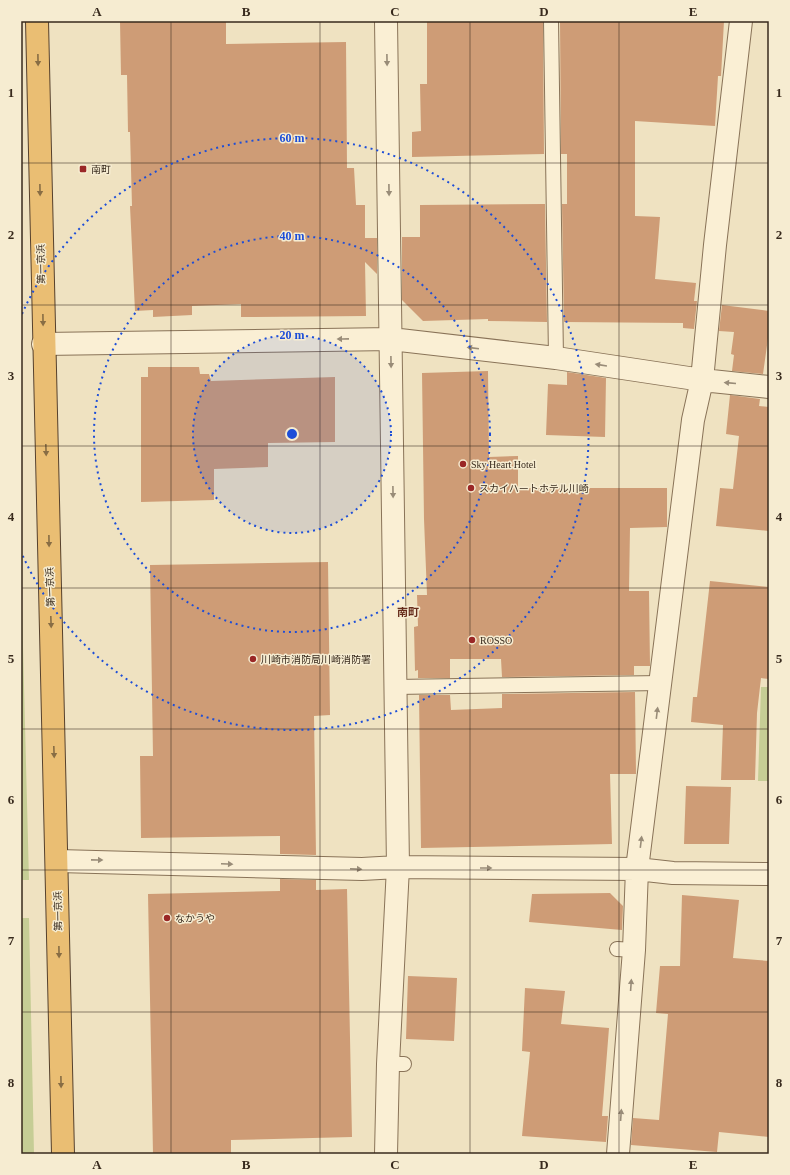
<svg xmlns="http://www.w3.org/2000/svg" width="790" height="1175" font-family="'Times New Roman','Noto Sans JP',serif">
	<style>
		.green { fill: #c6cd95 }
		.building { fill: #ce9c76 }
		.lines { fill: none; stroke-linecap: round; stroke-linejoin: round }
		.service-casing { stroke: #897358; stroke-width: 16 }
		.minor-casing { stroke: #897358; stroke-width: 24 }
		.trunk-casing { stroke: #56412d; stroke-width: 24 }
		.service { stroke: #faefd4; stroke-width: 14 }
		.minor { stroke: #faefd4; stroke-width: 22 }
		.trunk { stroke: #eabe73; stroke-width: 22 }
		.oneway { fill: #886d44 }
		.oneway2 { fill: #998c78 }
		.grid { fill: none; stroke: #382a1d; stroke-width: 1; stroke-opacity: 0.55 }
		.ring { fill: none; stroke: #1d4ed8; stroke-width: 2; stroke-dasharray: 2 4 }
		.poi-dot { fill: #9a2726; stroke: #f6ecd1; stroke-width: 1.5 }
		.labels { text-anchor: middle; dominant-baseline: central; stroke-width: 3; stroke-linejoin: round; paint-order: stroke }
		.poi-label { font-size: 10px; fill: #382a1d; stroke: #f6ecd1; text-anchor: start }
		.street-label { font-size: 10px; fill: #382a1d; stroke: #f6ecd1 }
		.neighbourhood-label { font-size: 11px; font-weight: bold; fill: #662c1b; stroke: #f6ecd1 }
		.centre { fill: #1d4ed8; stroke: #f6ecd1; stroke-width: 2 }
		.ring-label { font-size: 12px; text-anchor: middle; font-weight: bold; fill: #1d4ed8; stroke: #f6ecd1; stroke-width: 3; stroke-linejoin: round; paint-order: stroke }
		.neatline { fill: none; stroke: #382a1d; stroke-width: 1.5 }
		.grid-label { font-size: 13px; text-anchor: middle; font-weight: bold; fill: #382a1d }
	</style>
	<rect width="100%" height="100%" fill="#efe2c1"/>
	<path class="green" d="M21,569L29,880H21Z
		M761,687H769V781H758Z
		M21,918H29L34,1154H21Z"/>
	<path class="building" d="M120,21H226V44L346,42L347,168H354L356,205H365V238H377V274L365,262L366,316L241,317V304L192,306V315L153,317V310L135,311L130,206H132L130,132H128L127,75H121Z
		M427,21H543L544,154L412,157V132L421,131L420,84H427Z
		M560,21H724L721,76H718L715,126L635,121V216L660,217L655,279L696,283L694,301H697L694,329L683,328V323L564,322L562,204H567V154H561Z
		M545,204L547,322L488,321V319L423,321L402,300V237H420V205Z
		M722,305L769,311V331L763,374L732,371L734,355L731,354L734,332L719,331Z
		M148,367H199L200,374H209L211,381L335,377V442L268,443V467L214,469V500L141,502V377H148Z
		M488,371L489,457L518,456V488H667V527L630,528L629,591H649L650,666H634V675L502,677L501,659H450V678H418V670L415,671L414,627L418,626L417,595H427L424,519L422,373Z
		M567,372L606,378L605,437L546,435L548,384L567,385Z
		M730,395L760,399L759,406L769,407V531L716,526L720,488L733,489L739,436L726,434Z
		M328,562L330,715L314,716L316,855L280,854V836L141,838L140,756H153L150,565Z
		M710,581L769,587V679L761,678L757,713L755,780H721L723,725L691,722L693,697H697Z
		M635,692L636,774H610L612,844L421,848L419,695H450L451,710L502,708V694Z
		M686,786L731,787L729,844H684Z
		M280,879L316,880V890L347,889L352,1137L231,1140V1154H153L148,894L280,891Z
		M610,893L623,906L622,930L529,922L532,894Z
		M682,895L739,900L733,958L769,961V1137L719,1132L717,1152L631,1145L633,1118L659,1120L668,1014L656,1013L660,966H680Z
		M408,976L457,978L454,1041L406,1039Z
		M525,988L565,991L561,1024L609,1028L602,1116H608L606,1142L522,1136L530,1052L522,1051Z"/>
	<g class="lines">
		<defs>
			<path id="service" d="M551,21L556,358
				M395,687L661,683
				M617,949L634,950
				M388,1064H404"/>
			<path id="minor" d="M386,21L398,867L388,1064L386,1154
				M43,344L391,339L556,358L702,380L769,387
				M58,861L362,869L398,867L637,869L673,873L769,874
				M618,1154L634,950L637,869L693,420L702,380L715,245L741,21"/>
			<path id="trunk" d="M37,21C44,399 56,776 63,1154"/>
		</defs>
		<use href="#service" class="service-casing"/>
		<use href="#minor" class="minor-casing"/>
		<use href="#trunk" class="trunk-casing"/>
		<use href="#service" class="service"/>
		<use href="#minor" class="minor"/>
		<use href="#trunk" class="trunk"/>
	</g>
	<defs><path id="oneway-solid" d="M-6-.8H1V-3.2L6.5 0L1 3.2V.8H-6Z"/></defs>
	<g class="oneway">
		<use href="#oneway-solid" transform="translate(38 60) rotate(89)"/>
		<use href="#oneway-solid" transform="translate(40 190) rotate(89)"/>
		<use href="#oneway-solid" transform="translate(43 320) rotate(89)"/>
		<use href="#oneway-solid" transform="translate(46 450) rotate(88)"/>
		<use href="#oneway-solid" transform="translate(49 541) rotate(89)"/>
		<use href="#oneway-solid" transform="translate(51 622) rotate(88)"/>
		<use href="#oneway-solid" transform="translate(54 752) rotate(88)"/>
		<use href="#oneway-solid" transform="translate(59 952) rotate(89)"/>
		<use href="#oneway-solid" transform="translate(61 1082) rotate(89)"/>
	</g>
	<g class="oneway2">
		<use href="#oneway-solid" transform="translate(387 60) rotate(89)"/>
		<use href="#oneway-solid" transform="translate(389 190) rotate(89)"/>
		<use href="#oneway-solid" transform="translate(343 339) rotate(179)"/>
		<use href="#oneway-solid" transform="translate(473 348) rotate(-173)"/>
		<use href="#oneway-solid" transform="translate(391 362) rotate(89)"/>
		<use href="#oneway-solid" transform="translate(601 365) rotate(-171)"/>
		<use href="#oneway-solid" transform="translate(730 383) rotate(-175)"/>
		<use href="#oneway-solid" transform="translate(393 492) rotate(89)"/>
		<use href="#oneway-solid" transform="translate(657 713) rotate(-83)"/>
		<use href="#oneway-solid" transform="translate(641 842) rotate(-83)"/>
		<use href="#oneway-solid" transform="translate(97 860) rotate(1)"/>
		<use href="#oneway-solid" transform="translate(227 864) rotate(2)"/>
		<use href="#oneway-solid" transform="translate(486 868)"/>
		<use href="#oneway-solid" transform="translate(356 869) rotate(2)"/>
		<use href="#oneway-solid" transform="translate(631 985) rotate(-86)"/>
		<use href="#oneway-solid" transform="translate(621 1115) rotate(-86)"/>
	</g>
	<path class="grid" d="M171,21V1154M320,21V1154M470,21V1154M619,21V1154M21,163H769M21,305H769M21,446H769M21,588H769M21,729H769M21,870H769M21,1012H769"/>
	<circle cx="292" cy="434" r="99" fill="#1d4ed8" fill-opacity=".12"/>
	<g class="ring">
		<circle cx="292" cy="434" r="99"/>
		<circle cx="292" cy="434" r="198"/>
		<path d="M22 314A296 296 0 1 1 22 554"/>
	</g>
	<g class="poi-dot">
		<rect x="79" y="165" width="8" height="8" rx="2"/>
		<circle cx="463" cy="464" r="4"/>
		<circle cx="471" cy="488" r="4"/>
		<circle cx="472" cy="640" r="4"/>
		<circle cx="253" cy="659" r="4"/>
		<circle cx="167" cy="918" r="4"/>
	</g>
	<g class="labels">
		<g class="poi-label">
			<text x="91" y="169">南町</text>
			<text x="471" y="464">Sky Heart Hotel</text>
			<text x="479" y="488">スカイハートホテル川崎</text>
			<text x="480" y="640">ROSSO</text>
			<text x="261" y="659">川崎市消防局川崎消防署</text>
			<text x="175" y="918">なかうや</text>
		</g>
		<g class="street-label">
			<text transform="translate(41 264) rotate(-91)">第一京浜</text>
			<text transform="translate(50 587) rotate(-92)">第一京浜</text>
			<text transform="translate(58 911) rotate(-91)">第一京浜</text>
		</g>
		<g class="neighbourhood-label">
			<text x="408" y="612">南町</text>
		</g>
	</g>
	<circle cx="292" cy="434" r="6" class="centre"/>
	<g class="ring-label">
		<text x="292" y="142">60 m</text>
		<text x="292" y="240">40 m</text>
		<text x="292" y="339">20 m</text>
	</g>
	<rect width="790" height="1175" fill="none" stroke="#f6ecd1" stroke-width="44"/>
	<rect x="22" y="22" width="746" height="1131" class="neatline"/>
	<g class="grid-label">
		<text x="97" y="16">A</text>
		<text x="246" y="16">B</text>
		<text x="395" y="16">C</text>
		<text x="544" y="16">D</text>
		<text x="693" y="16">E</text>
		<text x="11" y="97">1</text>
		<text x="779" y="97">1</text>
		<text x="11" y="239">2</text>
		<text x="779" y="239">2</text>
		<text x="11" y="380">3</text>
		<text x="779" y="380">3</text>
		<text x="11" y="521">4</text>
		<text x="779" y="521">4</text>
		<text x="11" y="663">5</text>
		<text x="779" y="663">5</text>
		<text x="11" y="804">6</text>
		<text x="779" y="804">6</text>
		<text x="11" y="945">7</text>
		<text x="779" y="945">7</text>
		<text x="11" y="1087">8</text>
		<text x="779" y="1087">8</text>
		<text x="97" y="1169">A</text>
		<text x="246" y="1169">B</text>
		<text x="395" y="1169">C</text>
		<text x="544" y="1169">D</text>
		<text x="693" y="1169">E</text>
	</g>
</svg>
